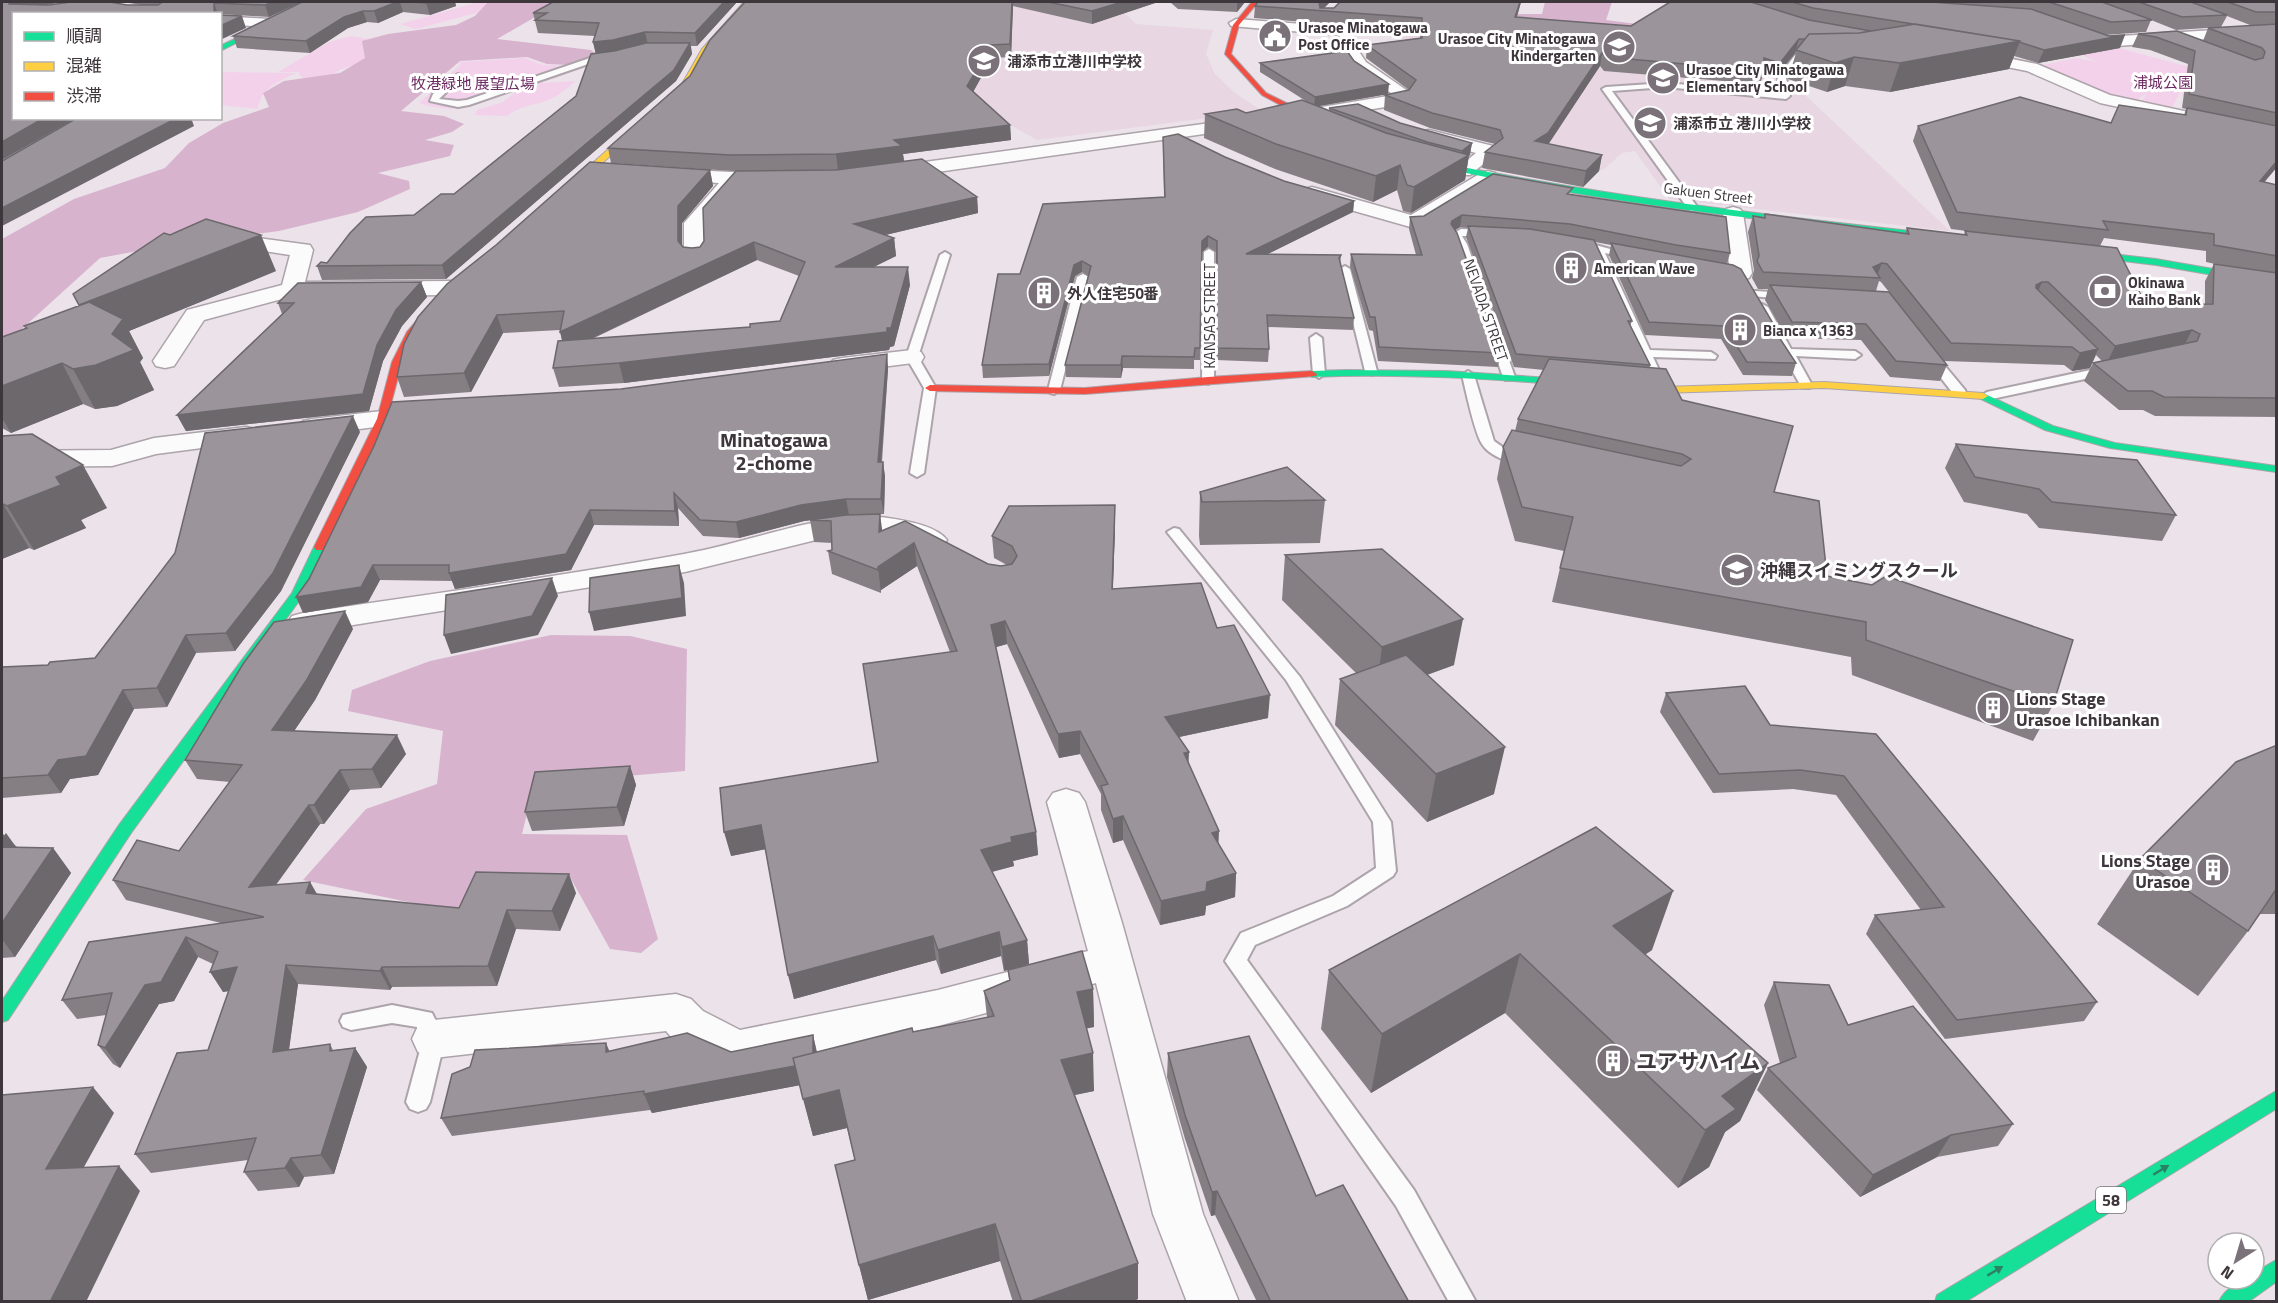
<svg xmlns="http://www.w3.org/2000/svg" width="2278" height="1303" font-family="'Titillium Web','Noto Sans JP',sans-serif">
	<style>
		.built { fill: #e8d6e3 }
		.green { fill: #f3d1eb }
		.forest { fill: #d7b3ce }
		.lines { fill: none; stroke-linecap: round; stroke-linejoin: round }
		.lane-casing { stroke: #aca4aa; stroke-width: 4 }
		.street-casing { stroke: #aca4aa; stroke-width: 3 }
		.fast-casing { stroke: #aca4aa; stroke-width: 2 }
		.slow-casing { stroke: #aca4aa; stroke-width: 2 }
		.jam-casing { stroke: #aca4aa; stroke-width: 2 }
		.lane { fill: #fcfbfc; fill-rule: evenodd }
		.street { fill: #fcfbfc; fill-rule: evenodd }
		.fast { fill: #16e098; fill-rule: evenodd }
		.slow { fill: #ffcf43; fill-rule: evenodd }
		.jam { fill: #f24e42; fill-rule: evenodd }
		.wall { fill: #857f84; fill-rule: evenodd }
		.shaded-wall { fill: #6c686c }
		.building { fill: #9b949a; stroke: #6c686c; stroke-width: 1.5 }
		.oneway { fill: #2b8265 }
		.labels { text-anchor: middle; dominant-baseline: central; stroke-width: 6; stroke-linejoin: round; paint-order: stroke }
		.far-poi-label { font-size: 15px; font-weight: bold; fill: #3d363b; stroke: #fff; text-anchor: start }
		.far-park-label { font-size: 15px; fill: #6b2960; stroke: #fff }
		.far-street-label { font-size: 15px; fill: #3d363b; stroke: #fff }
		.shield { fill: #fff; stroke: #777276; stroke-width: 1.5 }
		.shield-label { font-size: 16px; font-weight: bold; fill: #3d363b }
		.poi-label { font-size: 18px; font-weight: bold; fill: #3d363b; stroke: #fff; text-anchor: start }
		.neighbourhood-label { font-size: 20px; font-weight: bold; fill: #3d363b; stroke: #fff }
		.near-poi-label { font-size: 21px; font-weight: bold; fill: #3d363b; stroke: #fff; text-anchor: start }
	</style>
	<rect width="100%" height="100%" fill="#ece2ea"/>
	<path class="built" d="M820,2H1129L1120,9L1136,24L1213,30L1206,54L1215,74L1235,93L1262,111L1037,140L971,102Z
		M1394,27L1907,51L1799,68L1789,80L1950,231L1669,199L1635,151L1622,153L1603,170L1540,157L1553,144L1418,112L1409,49Z"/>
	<path class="green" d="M479,2L502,6L416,29L400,24Z
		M351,36L410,46L339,70L324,80L305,81L298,72H278L329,42Z
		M2093,41L2204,71L2216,101L2182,96L2185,82L2171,110L2141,102L2146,95L2145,94L2135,102L2082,88L2039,66L2076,58L2097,62L2084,56L2042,45Z
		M525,58L542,65L574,66L566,74L540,83L576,81C566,89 555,99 543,102C529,106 518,107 507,116L475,115L477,110L503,102L518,90C480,103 459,116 419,103L460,65L459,62Z
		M221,72L296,73C278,82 261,87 258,109L221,105Z"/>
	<path class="forest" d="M488,2H561L497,39L591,50L596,54L571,65L547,64L527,57L460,61L401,111L444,116L464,124L452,132L425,140L454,145L450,156L378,173L409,181L410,189L358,212L279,231L165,246L100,258L2,347V239L74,199L165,168L189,143L223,123L269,107L263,93L284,81L340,73L365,58L362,41L388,34L456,25L475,16Z
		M1545,2H1612L1606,20L1659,27L1656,32L1484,14H1542Z
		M551,635L630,636L687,649L685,771L534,784L522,834L627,835L658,939L641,953L610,949L570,877L530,874L451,911L303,880L366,809L437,784L443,731L348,711L352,690L430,661Z"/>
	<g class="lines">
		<defs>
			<path id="lane" d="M1795,55H1812L1816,57L1800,59L1786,78L1790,96L1786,99L1666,87L1612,91L1698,208L1693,211L1689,210L1602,89L1606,87L1666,83L1781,93L1778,78Z
				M609,57H612V61L594,62L469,105L458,107L430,101L433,94L458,74L462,76L461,78L439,99L458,101L467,100L590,58Z
				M1461,229L1489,230L1494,233L1489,236H1462L1467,244L1515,377L1513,380H1505L1503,377L1457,244L1451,235Z
				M1577,240L1636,256L1631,259L1605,253L1650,350L1711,352L1717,356L1715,359L1653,357L1667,387L1661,391L1657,390L1593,250L1573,245V241Z
				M1209,249L1214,252V380L1208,384L1202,380L1204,252Z
				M945,252L950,255L918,357L936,388L924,473L917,477L910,473L924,388L906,357L940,255Z
				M1345,266L1350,269L1377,371L1375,374L1371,375L1365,371L1340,269Z
				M1083,274L1089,277L1060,390L1054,394L1050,393L1048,390L1077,277Z
				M1755,291L1787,293L1793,296L1787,299L1751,296L1749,294Z
				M1762,304L1768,307L1791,349L1855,351L1861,355L1855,359L1796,356L1812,385L1810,388H1802L1756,307Z
				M1316,334L1322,338L1325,374L1319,378L1313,374L1310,338Z
				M1931,353L1935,354L1965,390L1966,393L1965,396H1955L1927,360L1925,357Z
				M2109,366L2113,367L2115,370L2113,373L1987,400L1981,396L1987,392Z
				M1468,371L1474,375L1494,441L1511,453L1528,457L1530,460L1528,463C1514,466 1489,456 1482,444C1474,431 1466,391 1462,375Z
				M1174,528L1179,529L1300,677L1391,822L1396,871L1393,876L1347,906L1255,945L1247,960L1414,1190L1476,1302H1449L1396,1206L1225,961L1241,933L1333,896L1376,868L1373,822L1286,680L1167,532Z
				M392,1005L432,1013L445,1039L430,1102L426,1109L418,1112L410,1109L406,1102L423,1039L417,1027L392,1023L351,1030L343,1027L340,1021L343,1015Z"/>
			<path id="street" d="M220,16L269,19L276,23L269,27L220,24Z
				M1236,19L1353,28L1355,31L1354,44L1366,62L1412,94L1407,102L1398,105L1316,118L1310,117L1307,113L1310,109L1394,95L1354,68L1338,44L1340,35L1231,26L1229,23Z
				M2276,26V34L2104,47L2074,36L2072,33L2079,29L2105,37Z
				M1968,50L2037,64L2110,95L2276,131V141L2100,103L2027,71L1962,58L1960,55Z
				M1247,118L1253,119L1256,123L1253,127L888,179L881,177L878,173L881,169L888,167Z
				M1429,130L1497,147L1499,151L1470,175H1456L1454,171L1476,153L1423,139L1420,135L1423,131Z
				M667,169L774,174L781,176L784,180L781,184H739L704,224L706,257L703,262L695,263L687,262L684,257V223L719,183L660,179L657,175L660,171Z
				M1488,171L1495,173L1498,177L1495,181L1421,226L1414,228L1305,197L1302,193L1305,189L1312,187L1411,215L1481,173Z
				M1733,207L1740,209L1743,213L1752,273L1749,278L1741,280L1733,278L1730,273L1723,213L1726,209Z
				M250,237L310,245L313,250L305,282L452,281L460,283L463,288L460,293L452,295L293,296L204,320L174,366L165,368L156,366L153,361L187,310L282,285L290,255L250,249L220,251L213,249L209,245L213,241Z
				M912,350L921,352L924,357L921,362L842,372L833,370L830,365L833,360L842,358Z
				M382,411L391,413L395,419L391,425L312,435L303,433L299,427L303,421L312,419Z
				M246,427L255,429L259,435L255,441L156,454L112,466L2,467V451L111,450L154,438Z
				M871,516C891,518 935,523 947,540L943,546L932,549L881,535L828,537L685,572L303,633L292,630L287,623L292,616L303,613C430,594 558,577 684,554C747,543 807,517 871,516Z
				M1066,789L1079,793L1085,802L1122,923L1203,1214L1239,1302H1187L1153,1214L1096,983L938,1026L736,1069L720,1063L671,1037L666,1031L434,1058L418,1052L412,1039L418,1026L434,1020L676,994L691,999L703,1011L740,1030L938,990L1088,951L1047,802L1053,793Z"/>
			<path id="fast" d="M312,2H318L220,51V46Z
				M1424,159C1597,196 1772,216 1948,235L1952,238L1948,241C1772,221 1594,203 1421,163L1420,161Z
				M2077,250L2156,259L2276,280V286L2156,265L2074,255L2073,253Z
				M1346,370L1447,371L1582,380L1587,383L1582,386C1492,379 1402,373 1312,377L1307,374L1312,371Z
				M1983,393L2053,426L2115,443L2276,466V472L2110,448L2045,430L1979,398L1978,396Z
				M320,543L326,547L304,594L131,833L8,1020L2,1022V1001L119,825L292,593L314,547Z
				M2276,1091V1109L1965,1302H1935L1937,1295Z
				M2276,1260V1282L2248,1302H2219C2224,1289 2241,1279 2254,1279V1273Z"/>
			<path id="slow" d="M744,2H750L707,51L687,86L566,196H560V192L682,84L702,49Z
				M1824,382L1983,393L1988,396L1983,399L1824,388L1662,393L1631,390L1626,387L1631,384L1662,387Z"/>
			<path id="jam" d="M1252,2H1258L1239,25L1231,54L1266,93L1325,122V126H1319L1262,95L1225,54L1233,25Z
				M425,311L433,313L416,333L402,362L387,419L326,547L324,550H316L314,547L377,419L392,362L407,332Z
				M1312,371L1317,374L1316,376L1085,394L930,391L925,388L930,385L1085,388L1208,377Z"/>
		</defs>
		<use href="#lane" class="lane-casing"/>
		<use href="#street" class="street-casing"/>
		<use href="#fast" class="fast-casing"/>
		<use href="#slow" class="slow-casing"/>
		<use href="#jam" class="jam-casing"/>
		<use href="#lane" class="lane"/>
		<use href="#street" class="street"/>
		<use href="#fast" class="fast"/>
		<use href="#slow" class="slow"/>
		<use href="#jam" class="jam"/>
	</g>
	<path class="wall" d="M2,2H64L43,5H141L124,2H301L269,17L220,14H14L73,120Z
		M302,2H455L456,6L430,15L403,12L378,23L367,22L348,28L310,53L237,48L233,36Z
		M737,2L697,46H691L692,54L676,81L446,279L322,280L317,266L327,263L414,215L454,194L576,96L596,53L593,42L595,36L538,33L533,13Z
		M745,2H1158L1092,24L1013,6L1011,57L992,58L973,92L1010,125L1011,140L903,154L904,161L977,197L978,213L885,235L894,238L896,256L874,267L910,285L894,346L890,347L889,350L624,383L559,387L553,368L562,341L560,330L503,333L471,392L404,397L397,377L710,170L713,186L682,223V245L683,247L692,248L700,247L837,170L733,171L611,163L608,148L690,76ZM757,260L799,276L780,321L750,327L592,339Z
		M1170,2H1245L1237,12L1178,9Z
		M1330,2L1324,8H1334L1340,2H1521L1517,17L1631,26L1670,2H2277V167L2264,182L2277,185V417L2155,416L2143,410H2119L2084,381L2093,363L2102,361L2096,355L2090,368L2072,371L2064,365L1944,361L1947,365L1940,381L1890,377L1861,340L1787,338L1765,300L1768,289H1758L1752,278L1754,270L1748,232L1753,216L1764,217L1765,214L1905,234L1907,228L1964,235L1965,231L1990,234L1951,229L1913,141L1918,126L2111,123L2184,115L2186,109L2182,108L2188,64L2150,50L2132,47L2138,34L2203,41L2208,28L2265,25H2250L2227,16L2221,27L2176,30L2151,20L2146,32L2105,35L2120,48L2038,63L2014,56L2009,69L1890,92L1845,86L1827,92L1788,79L1796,53L1776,76L1764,72L1760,84L1604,71L1600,66L1548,144L1602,155L1599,171L1583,187L1482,168L1485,152L1495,144L1430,128L1384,110L1385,95L1409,90L1366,58L1367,45L1420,38V31L1254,18L1255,6ZM2104,238L2206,251V262L2220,265L2214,264L2205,281V304L2146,305L2100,246ZM1879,281L1881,282L1889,292L1876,291Z
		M1354,61L1388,94L1317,106L1329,111V108L1400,123L1472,143L1470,154L1469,155L1465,180L1411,213L1403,211L1397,190L1373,202L1275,169L1204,138L1205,114L1246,113L1309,103L1260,72V63Z
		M1163,147L1225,157L1284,181L1354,201L1353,212L1268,254L1341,255L1340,264L1354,318L1353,330L1268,327L1269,349L1268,362L1216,360V252L1208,247L1202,252L1200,360H1194V369L1123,368L1121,378L1066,377L1065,365L1088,276L1082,272L1075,276L1049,376L983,378L982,365L1020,274L1164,197Z
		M1572,195L1730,253L1727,264L1774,325L1773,327L1796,363L1792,376L1743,375L1721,339L1645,335L1609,255L1611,245L1595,242L1632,321L1630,326L1650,365V367L1774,492L1827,576L2053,705L2033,741L1852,675L1851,657L1552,602L1564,551L1515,541L1497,479L1503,447L1515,431L1518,419L1544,370L1514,367L1466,237L1468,228L1460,227L1455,230L1500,353L1498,367L1378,361L1373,331L1369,330L1350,266L1351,254L1416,255L1409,229L1410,217L1424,216Z
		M276,271L129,331L143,358L140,362L154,390L117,406L95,409L83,404L11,433L2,428V337L26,329L24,326L79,306L73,294Z
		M421,282L427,297L402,326L383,361L369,411L186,431L177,415L282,314L278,303Z
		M887,354L888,369L882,462H883L885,477L884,514L849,515L804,521L739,538L703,536L678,508L679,526L594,525L571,570L455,589L452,581L380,580L368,602L303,613L621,389Z
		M360,432L281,591L235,651L196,653L167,707L134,709L98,775L70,779L61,793L2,798V667L48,665L95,658Z
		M2,436L107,508L81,520L86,528L34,550L29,548L2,559Z
		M1956,444L2176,515L2162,541L2039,528L2027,514L1964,502L1945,468Z
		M1200,492L1325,500L1320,543L1200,545L1199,536Z
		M1115,505V527L1113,589L1217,628L1268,718L1179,737L1218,843L1236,873L1235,897L1206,906L1205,915L1160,925L1123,840L1113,843L1101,810V794L1080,754L1059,758L1007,644L996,647L1036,832L1038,855L1013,861L1014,866L992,872L1027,940L1029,964L1004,971L1001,956L941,974L936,960L794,999L765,849L731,856L878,762L950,652L917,566L881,590V593L832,574L828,551L832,550V543L814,542L810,520L846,515L882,530L988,564L1001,566L1007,565L994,558L992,536Z
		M1285,555L1454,665L1427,675L1494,794L1427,822L1335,725L1340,679L1356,673L1282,600Z
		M353,629L315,700L294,731L406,754L381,788L350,790L324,824H320L276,885L310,882L317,894L459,908L576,893L560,931L516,929L497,986L392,987L390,990L298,984L289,1050L330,1044L333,1050L355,1048L367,1067L334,1174L304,1177L299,1187L258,1191L244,1172L248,1160L151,1173L135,1154L208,1050L229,991L223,992L213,964L198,957L174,1001L159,1004L120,1068L113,1064L98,1045L106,1015L77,1019L62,1000L89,942L221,923L126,900L113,880L179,851L230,782L197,779L185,760Z
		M1666,693L1770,725L1876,734L2097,1002L2084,1021L1945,1039L1866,934L1875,915L1921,910L1836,795L1793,789L1713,793L1660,712Z
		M2277,745V914H2259L2248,931L2198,996L2097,924L2140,859Z
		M630,766L636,785L624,826L532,831L525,812Z
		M1596,827L1652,950L1645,955L1768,1063L1740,1121L1725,1132L1709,1167L1678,1188L1505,1013L1371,1093L1321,1029L1329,970Z
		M2,833L17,847L53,848L71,873L15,957L2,958Z
		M1008,970L1093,989L1094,1027L1086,1028L1094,1091L1075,1095L1138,1263V1299L1131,1302H1013L1000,1261L868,1300L859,1265L855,1160L847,1128L813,1136L800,1085L652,1113L650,1110L452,1136L441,1118L609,1051L731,1052L813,1035L817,1052L987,1017L984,991L1009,980Z
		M1774,982L1848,1025L2013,1124L1998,1146L1937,1157L1860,1197L1757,1090L1768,1068L1780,1063L1764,1005Z
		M1168,1053L1316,1196L1409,1302H1257L1215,1215L1211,1216L1185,1139L1167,1077Z"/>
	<path class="shaded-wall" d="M9,2H64L23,8L9,4Z
		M273,2H301L269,17L265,5Z
		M397,2H400L403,12L378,23L374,11Z
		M432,2H455L456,6L430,15L426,3Z
		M724,2H737L697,46L695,33Z
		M1012,2H1013V6L1011,57L1010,44Z
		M1122,2H1158L1092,24V11Z
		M1237,2H1245L1237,12Z
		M1319,2H1330L1321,11L1318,10Z
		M1520,2H1521L1513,29L1515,17Z
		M214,3L218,14H214Z
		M363,11L367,22L348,28L310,53L306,41L344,17Z
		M242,16L246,28L220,40V26Z
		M645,32L648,45L596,55L593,42Z
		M2125,35L2120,48L2038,63L2044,50Z
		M1799,39L1795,53L1776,76L1780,63Z
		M2020,41L2009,69L1890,92L1900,63Z
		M690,43L692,54L676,81L446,279L442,265Z
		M991,45L992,58L968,101L967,86Z
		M1602,53L1600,66L1546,148L1535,141Z
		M1854,57L1845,86L1827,92L1835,63Z
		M1389,84L1388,94L1314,107L1315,97Z
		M44,118H72L73,120L2,160V142Z
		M177,118H191L194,126L2,226V208Z
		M1010,125L1011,140L903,154L904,161L838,170L836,154L894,140Z
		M1472,143L1470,154L1469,155L1465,180L1411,213L1414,187L1461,159L1462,151Z
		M1602,155L1599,171L1583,187L1586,171Z
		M2277,161V167L2252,197L2260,181Z
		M1400,165L1397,190L1373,202L1376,176Z
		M710,170L713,186L682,223V258L678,241V206Z
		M977,197L978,213L856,242L854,224Z
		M1354,201L1353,212L1245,265L1246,254Z
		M1462,215L1460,227L1450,233L1452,221Z
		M261,235L276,271L129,331L143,358L140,362L154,390L117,406L95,409L73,369L79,305Z
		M1208,236V247L1202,252V241Z
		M894,238L896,256L838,284L835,267Z
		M754,242L757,260L565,351L560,332Z
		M1082,261V272L1075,276L1049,376V364L1074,265Z
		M1882,263L1876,278L1873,267Z
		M908,267L910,285L894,346L890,347L889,350L624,383L619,363L887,328Z
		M421,282L427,297L402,326L383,361L369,411L186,431L177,415L377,345L396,310Z
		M2042,282L2035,299L2036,285Z
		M497,315L503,333L471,392L464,373Z
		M2192,330L2183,348L2106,365L2115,346Z
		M2098,349L2090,368L2072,371L2080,353Z
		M887,354L888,369L880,477L878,462Z
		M1122,356L1123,368L1121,378V365Z
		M62,363L83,404L11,433L2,418V386Z
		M353,416L360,432L281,591L235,651L226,633Z
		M883,462L885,477L884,514L881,499Z
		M83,465L107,508L81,520L86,528L34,550L7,506L56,477Z
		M674,493L678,508L679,526L675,511Z
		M846,499L849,515L804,521L739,538L736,522L801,505Z
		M2,504H3L29,548L2,559Z
		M1115,505V527L1112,611V589Z
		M590,510L594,525L571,570L455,589L449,573Z
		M880,514L883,536L879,532Z
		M914,543L917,566L881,590V593L878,567Z
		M373,565L380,580L368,602L303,613L296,597Z
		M679,565L684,583L686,616L594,631L589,612Z
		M552,578L558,596L538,635L451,654L444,635Z
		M345,611L353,629L315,700L282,749L272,730Z
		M1463,619L1454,665L1376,693L1382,647Z
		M1005,621L1007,644L993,648L991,625Z
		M186,635L196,653L167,707L157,688Z
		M123,690L134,709L98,775L70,779L61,793L48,775L58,760Z
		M1270,695L1268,718L1165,740V717Z
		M1080,731V754L1059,758L1058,734Z
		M397,735L406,754L381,788L372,769Z
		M1505,747L1494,794L1427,822L1436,774Z
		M1189,752L1188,775L1184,753Z
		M630,766L636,785L624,826L617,807Z
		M340,770L350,790L324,824L314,805Z
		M309,805L320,824L260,906L249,887Z
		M1123,816V840L1113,843V819Z
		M761,825L767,849L731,856L724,832Z
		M1219,831L1218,855L1212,833Z
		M1036,832L1038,855L1013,861L1014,866L983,874L981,850L1011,837Z
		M6,833L24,858L2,857V838Z
		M53,848L71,873L15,957L2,939V923Z
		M1236,873L1235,897L1206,906L1205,915L1160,925L1161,901L1207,882Z
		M569,874L576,893L560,931L552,911Z
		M310,882L321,902L306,893Z
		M1673,891L1652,950L1594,985L1613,926Z
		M507,910L516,929L497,986L488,966Z
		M999,932L1001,956L941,974L938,950Z
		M933,936L936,960L794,999L788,975Z
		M186,937L198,957L174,1001L159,1004L120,1068L105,1048L145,985Z
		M1027,940L1029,964L1004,971L1002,947Z
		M1520,954L1505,1013L1371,1093L1382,1034Z
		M286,965L298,984L286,1071L273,1052Z
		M237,967L250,987L223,992L210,972Z
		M382,967L392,987L390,990L380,971Z
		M1093,989L1094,1027L1079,1030L1077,992Z
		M813,1035L817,1054V1082L652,1113L644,1094Z
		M606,1043L614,1062L606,1052Z
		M355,1048L367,1067L334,1174L321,1155Z
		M1093,1053L1094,1091L1064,1097L1061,1060Z
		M1768,1063L1740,1121L1725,1132L1709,1167L1678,1188L1722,1096Z
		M93,1087L114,1113L69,1194L46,1169Z
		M839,1090L847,1128L813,1136L803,1099Z
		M1951,1135L1937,1157L1860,1197L1873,1175Z
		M291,1158L304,1177L299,1187L285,1168Z
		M119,1166L140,1191L86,1302H50Z
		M1217,1191L1215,1215L1211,1216L1212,1192Z
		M995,1224L1000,1261L868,1300L859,1265Z
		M1138,1263V1299L1131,1302H1028Z"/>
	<path class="building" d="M2,2H9V4L49,5L71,2H110L127,5H158L161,3L160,2H273L265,5L214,3V14H14V118H44L2,142Z
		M302,2H397L374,11H363L344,17L306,41L233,36Z
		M411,2H432L426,3Z
		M553,2H724L695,33L645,32L613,40L593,42L599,23L535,20L547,13H533Z
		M745,2H1012L1010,44L991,45L967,86L1010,125L894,140L902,146L836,154L730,155L608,148L690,76L710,40Z
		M1048,2H1122L1092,11Z
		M1258,2H1319L1320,8H1334L1340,2H1520L1515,17L1631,26L1670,2H1751L1809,20L1871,31L1859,33L1809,34L1805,39H1799L1780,63L1764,58V71L1606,57L1602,53L1548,133L1535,141L1602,155L1586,171L1485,152L1503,138L1500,130L1432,113L1385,95L1409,90L1416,80L1367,45L1422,38V18L1255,6Z
		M1792,2H1931L2031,9L2109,36L2125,35L2044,50L2019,42L2020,41L1813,8Z
		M2049,2H2102L2152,20L2111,22Z
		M2139,2H2191L2227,15L2182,17Z
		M2228,2H2272L2277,3V12H2256Z
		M220,15L242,16L220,26Z
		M1915,24L2020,41L1900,63L1854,57L1835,63L1796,50L1809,34L1859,33Z
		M2277,24V113L2189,94L2195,51L2156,37L2138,34L2177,31L2255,60L2263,58L2265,52L2262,48L2208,28Z
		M646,43H690L674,70L442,265L317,266L321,262L327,263L350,233L366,217L414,215L441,194H454L576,96L591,54L614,51Z
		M1347,51L1354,61L1389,84L1315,97L1260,63Z
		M2020,97L2111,123L2119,105L2186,115L2187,108L2277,126V161L2260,181L2277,185V256L2214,245V234L2103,221L2108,230L1957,212L1918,126Z
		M1302,100L1386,133L1469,155L1414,187L1407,185L1400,165L1376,176L1276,144L1205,114L1237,109L1246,113Z
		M1358,104L1400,123L1472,143L1462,151L1427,142L1329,108Z
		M77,118H177L2,208V161Z
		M1178,134L1225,157L1284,181L1354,201L1246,254L1341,255L1339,258L1354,318L1267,315L1269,349L1217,348V241L1208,236L1202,241L1200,348H1195L1194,357L1122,356L1121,365H1065L1091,266L1082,261L1074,265L1049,364L982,365L998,274H1020L1043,204L1165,197L1163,137Z
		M922,159L977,197L854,224L894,238L835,267H908L891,328H887V332L619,363L553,368L558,341L750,327V324L780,321L805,262L754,242L560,332L564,311L497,315L464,373L397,377L404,344L418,317L447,284L496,245L590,162L710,170L678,206V241L683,247L692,248L700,247L704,241L703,208L736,171L836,170Z
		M1493,174L1573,188L1567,194L1726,217L1730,253L1676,245L1570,224L1462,215L1452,221L1451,224L1457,233L1500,353L1379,347L1375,317H1370L1351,254L1422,255L1410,217L1424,216Z
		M1765,214L1909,234L1907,228L1967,235L1965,231L2117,248L2146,305L2213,304L2214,264L2277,273V398L2164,397L2152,391H2128L2093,363L2197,341L2200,334L2192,330L2115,346L2048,282H2042L2036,285V288L2098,349L2080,353L2072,347L1951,343L1887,264L1882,263L1873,267L1880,278L1763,272L1757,261L1759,256L1753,216L1765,218Z
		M206,219L261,235L79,305L73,294L164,233L170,235Z
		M1468,226L1530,229L1594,240L1632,321H1628L1650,365L1516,354Z
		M1611,243L1733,265L1741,269L1774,325H1771L1796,363L1747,362L1724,326L1649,322Z
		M421,282L396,310L377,345L363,394L177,415L294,303H278L298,283Z
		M1770,285L1889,292L1947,365L1896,361L1866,324L1792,322Z
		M89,302L123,319L112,334L134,350L96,365L73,369L62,363L2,386V337L27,328L24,326Z
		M887,354L878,462H883L881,499H846L801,505L736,522L700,520L674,493L675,511L590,510L566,554L449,573V565H373L361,587L296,597L309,579L374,446L392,402L621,389Z
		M1549,359L1666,369L1682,400L1793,426L1774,492L1819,501L1827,576L1872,585L1886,576L2073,640L2053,705L1866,640V622L1560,568L1573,517L1522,507L1503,447L1512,430L1681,466L1691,459L1682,454L1518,419Z
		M353,416L273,573L226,633L186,635L157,688L123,690L86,756L58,760L48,775L2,778V667L48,665L50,662L95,658L175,553L205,433Z
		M32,434L83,465L56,477L61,485L7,506L3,504H2V436Z
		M1956,444L2137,460L2176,515L2052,502L2039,489L1975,477Z
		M1287,467L1325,500L1202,502L1200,492Z
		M1115,505L1112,589L1201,583L1217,628L1234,625L1270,695L1165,717L1189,752L1184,753L1219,831L1212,833L1236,873L1207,882L1206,891L1161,901L1123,816L1113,819L1101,786L1108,784L1080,731L1058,734L1005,621L991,625L1036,832L1011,837L1012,842L981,850L1027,940L1002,947L999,932L938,950L933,936L788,975L761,825L724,832L720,788L878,762L863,664L957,651L914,543L878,567V570L828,551L832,550L831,521L810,520L846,515L880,514L879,532L905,521L988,564L1001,566L1012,564L1017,556L1012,546L992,536L1009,506Z
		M1382,549L1463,619L1382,647L1285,555Z
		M679,565L682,598L589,612L590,578Z
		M552,578L532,616L444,635L446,595Z
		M345,611L306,681L272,730L397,735L372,769L340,770L314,805H309L249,887L310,882L306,893L459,908L476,872L569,874L552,911L507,910L488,966L382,967L380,971L286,965L273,1052L330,1044V1051L355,1048L321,1155L291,1158L285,1168L244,1172L256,1138L135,1154L177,1053L208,1050L237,967L210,972L218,952L186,937L161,982L145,985L105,1048L98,1045L112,993L62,1000L89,942L264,917L113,880L137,840L179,851L242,765L185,760L243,664L274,622Z
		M1406,655L1505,747L1436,774L1340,679Z
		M1745,686L1770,725L1876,734L2097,1002L1957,1020L1875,915L1944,907L1844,776L1800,770L1719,774L1666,693Z
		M2277,745V888L2248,931L2140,859L2236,762Z
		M630,766L617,807L525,812L535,772Z
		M1596,827L1673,891L1613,926L1768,1063L1722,1096L1736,1109L1705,1130L1520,954L1382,1034L1329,970Z
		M2,847L53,848L2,923Z
		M1082,951L1093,989L1077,992L1093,1053L1061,1060L1138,1263L1028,1302H1022L995,1224L859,1265L835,1165L855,1160L839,1090L803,1099L793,1058L912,1028L913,1032L994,1016L984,991L1010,980L1008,970Z
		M1774,982L1829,985L1848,1025L1913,1006L2013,1124L1951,1135L1873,1175L1768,1068L1796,1057Z
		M687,1033L731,1052L813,1035V1053L793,1058L795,1066L644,1094V1091L441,1118L452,1074L470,1067L475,1050L606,1043V1052Z
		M1249,1036L1316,1196L1343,1185L1409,1302H1271L1217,1191L1212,1192L1185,1115L1168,1053Z
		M93,1087L46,1169L119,1166L50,1302H2V1095Z"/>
	<defs><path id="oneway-solid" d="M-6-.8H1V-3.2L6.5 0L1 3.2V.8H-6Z" transform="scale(1.5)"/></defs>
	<g class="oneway">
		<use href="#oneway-solid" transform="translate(2161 1170) rotate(-31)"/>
		<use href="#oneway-solid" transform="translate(1995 1271) rotate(-31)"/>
	</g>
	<defs>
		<symbol id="civic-disc" viewBox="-11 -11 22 22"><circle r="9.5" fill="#7a7278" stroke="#fff"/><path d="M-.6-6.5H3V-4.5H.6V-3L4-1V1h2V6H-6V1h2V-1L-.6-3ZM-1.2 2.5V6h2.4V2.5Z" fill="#fff"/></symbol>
		<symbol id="school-disc" viewBox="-11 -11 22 22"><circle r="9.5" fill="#7a7278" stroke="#fff"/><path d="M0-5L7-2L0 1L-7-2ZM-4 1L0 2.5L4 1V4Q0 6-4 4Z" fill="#fff"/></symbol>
		<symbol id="building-disc" viewBox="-11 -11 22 22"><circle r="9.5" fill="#7a7278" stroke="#fff"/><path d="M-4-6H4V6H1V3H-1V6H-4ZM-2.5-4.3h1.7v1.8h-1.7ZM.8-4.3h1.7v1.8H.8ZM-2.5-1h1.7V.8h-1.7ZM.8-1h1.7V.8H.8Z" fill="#fff"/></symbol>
		<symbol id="bank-disc" viewBox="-11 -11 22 22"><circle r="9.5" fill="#7a7278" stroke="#fff"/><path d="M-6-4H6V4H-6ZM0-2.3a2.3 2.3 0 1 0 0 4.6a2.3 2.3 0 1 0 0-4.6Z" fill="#fff"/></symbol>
	</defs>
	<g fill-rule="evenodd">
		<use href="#civic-disc" x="1256" y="17" width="38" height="38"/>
		<use href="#school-disc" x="1600" y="28" width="38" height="38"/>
		<use href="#school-disc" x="965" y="42" width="38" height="38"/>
		<use href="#school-disc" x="1644" y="59" width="38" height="38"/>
		<use href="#school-disc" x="1631" y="104" width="38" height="38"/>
		<use href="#building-disc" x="1552" y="249" width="38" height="38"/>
		<use href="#bank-disc" x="2086" y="272" width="38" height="38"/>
		<use href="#building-disc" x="1025" y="274" width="38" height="38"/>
		<use href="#building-disc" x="1721" y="311" width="38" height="38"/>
		<use href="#school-disc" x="1718" y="551" width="38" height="38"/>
		<use href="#building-disc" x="1974" y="689" width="38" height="38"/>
		<use href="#building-disc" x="2194" y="851" width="38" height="38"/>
		<use href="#building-disc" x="1594" y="1042" width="38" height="38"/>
	</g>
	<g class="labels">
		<g class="far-poi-label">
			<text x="1298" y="27">Urasoe Minatogawa<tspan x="1298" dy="17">Post Office</tspan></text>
			<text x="1596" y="38" text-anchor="end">Urasoe City Minatogawa<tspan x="1596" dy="17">Kindergarten</tspan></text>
			<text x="1007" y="61">浦添市立港川中学校</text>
			<text x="1686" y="69">Urasoe City Minatogawa<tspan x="1686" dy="17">Elementary School</tspan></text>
			<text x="1673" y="123">浦添市立 港川小学校</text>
			<text x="1594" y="268">American Wave</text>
			<text x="2128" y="282">Okinawa<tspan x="2128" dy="17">Kaiho Bank</tspan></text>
			<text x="1067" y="293">外人住宅50番</text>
			<text x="1763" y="330">Bianca x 1363</text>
		</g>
		<g class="far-park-label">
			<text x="2163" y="82">浦城公園</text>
			<text x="473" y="83">牧港緑地 展望広場</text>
		</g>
		<g class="far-street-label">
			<text transform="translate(1708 193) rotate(7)">Gakuen Street</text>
			<text transform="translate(1486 310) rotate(71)">NEVADA STREET</text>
			<text transform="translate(1209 316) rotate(-90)">KANSAS STREET</text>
		</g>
		<rect class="shield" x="2096" y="1187" width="30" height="26" rx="4.5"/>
		<g class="shield-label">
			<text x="2111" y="1200">58</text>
		</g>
		<g class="poi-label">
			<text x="1760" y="570">沖縄スイミングスクール</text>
			<text x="2016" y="698">Lions Stage<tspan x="2016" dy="21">Urasoe Ichibankan</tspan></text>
			<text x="2190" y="860" text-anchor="end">Lions Stage<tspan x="2190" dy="21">Urasoe</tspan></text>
		</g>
		<g class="neighbourhood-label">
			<text x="774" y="439">Minatogawa<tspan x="774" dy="23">2-chome</tspan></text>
		</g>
		<g class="near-poi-label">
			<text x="1636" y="1061">ユアサハイム</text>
		</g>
	</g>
	<rect width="2278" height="1303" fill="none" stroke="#3d363b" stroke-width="6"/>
	<rect x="12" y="12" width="210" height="108" fill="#ffffff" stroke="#b1afb1" stroke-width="1.5"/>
	<rect x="24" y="32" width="30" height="9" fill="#16e098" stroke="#b1afb1" stroke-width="1.5"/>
	<text x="66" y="42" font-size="18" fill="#3d363b">順調</text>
	<rect x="24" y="62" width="30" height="9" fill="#ffcf43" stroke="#b1afb1" stroke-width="1.5"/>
	<text x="66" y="72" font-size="18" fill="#3d363b">混雑</text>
	<rect x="24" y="92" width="30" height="9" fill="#f24e42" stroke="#b1afb1" stroke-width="1.5"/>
	<text x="66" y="102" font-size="18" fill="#3d363b">渋滞</text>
	<g transform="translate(2236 1261) rotate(217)"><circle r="28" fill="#ffffff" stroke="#b1afb1" stroke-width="1.5"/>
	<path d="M0-4.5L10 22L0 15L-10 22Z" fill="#7a7278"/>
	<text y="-9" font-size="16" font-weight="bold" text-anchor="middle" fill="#3d363b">N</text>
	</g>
</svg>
